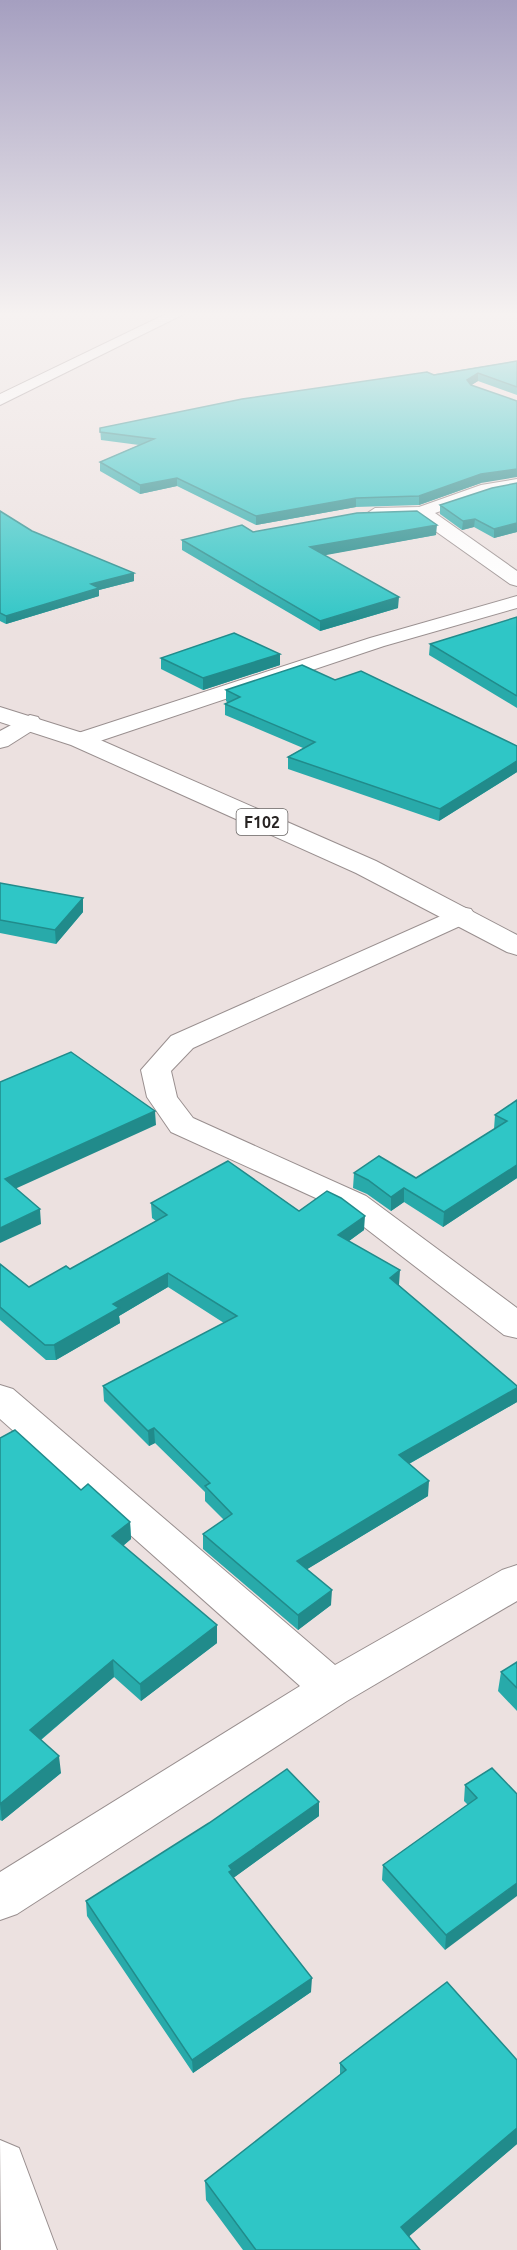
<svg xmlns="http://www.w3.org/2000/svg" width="517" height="2250" font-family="Ubuntu,sans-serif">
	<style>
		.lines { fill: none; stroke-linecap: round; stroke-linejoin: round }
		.street-casing { stroke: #998f8f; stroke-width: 2 }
		.primary-casing { stroke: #998f8f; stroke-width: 2 }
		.street { fill: #fff; fill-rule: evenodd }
		.primary { fill: #fff; fill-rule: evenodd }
		.wall { fill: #28aaaa }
		.shaded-wall { fill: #218b8b }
		.building { fill: #2fc6c6; stroke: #218b8b; stroke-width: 1.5 }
		.labels { text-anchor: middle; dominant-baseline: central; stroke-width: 4.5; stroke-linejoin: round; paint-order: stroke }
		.shield { fill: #fff; stroke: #686564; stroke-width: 1.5 }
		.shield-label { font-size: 16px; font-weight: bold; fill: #272322 }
	</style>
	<rect width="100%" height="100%" fill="#ece1e0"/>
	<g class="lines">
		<defs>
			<path id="street" d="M517,479V489L491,494L435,513L517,571V586L510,584L417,518L375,520L366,514L375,508L419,507L481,485Z
				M517,596V608L384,646L88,745H72L68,740L72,735L370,638Z
				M30,715L38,717L41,722L38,727L8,746L0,748V731Z
				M461,907L471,909L475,915L471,921L193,1048L171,1071L177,1097L193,1118L366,1196L517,1308V1338L504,1335L342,1210L171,1132L147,1097L141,1070L171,1036Z
				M0,1385L13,1389L335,1665L502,1570L517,1565V1601L347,1701L17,1914L0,1920V1872L300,1686L0,1419Z
				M0,2140L19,2148L57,2250H1Z"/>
			<path id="primary" d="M168,313H186L0,405V394Z
				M0,707L89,735L376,861L517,935V955L507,952L356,873L71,745L0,722Z"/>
		</defs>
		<use href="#street" class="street-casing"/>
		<use href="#primary" class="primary-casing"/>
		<use href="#street" class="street"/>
		<use href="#primary" class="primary"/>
	</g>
	<path class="wall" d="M517,361V395L478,381L471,385L481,483L419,505L356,507L256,525L177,486L140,494L100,471V462L139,445L101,440L100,428Z
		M517,483V532L494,538L474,527L462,530L440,514V505Z
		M0,511L32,531L134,581L99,590V596L6,624L0,621Z
		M253,532L436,535L323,555L398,608L320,631L182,550V540Z
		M517,617V708L429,655L430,644Z
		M280,654V665L203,690L161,669V658Z
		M335,680L517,746V772L439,821L288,769V757L303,748L225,715V704L228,703L226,701V690Z
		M0,883L83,912L56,944L0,933Z
		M517,1100V1178L443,1227L404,1202L391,1211L367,1194L353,1188L354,1173L416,1178L494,1129L495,1115Z
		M151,1203L299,1211L364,1230L349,1241L399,1285L517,1402L409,1464L428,1496L307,1569L331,1605L298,1630L203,1549V1534L224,1520L205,1501V1492L155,1443L149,1446L104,1401L103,1386L224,1323L168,1287L119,1316L120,1323L56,1360H46L0,1320V1264L29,1287L70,1269L156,1221L152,1218Z
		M0,1438L130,1522L131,1539L123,1546L217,1625V1643L141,1701L114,1677L41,1740L61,1773L2,1821L0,1820Z
		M517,1662V1711L498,1691L501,1672Z
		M492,1768L445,1950L382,1880L383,1865L468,1805L464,1801L465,1785Z
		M319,1802V1816L233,1878L311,1992L193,2073L87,1916L86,1901Z
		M517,2060V2144L409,2236L420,2250H243L206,2200L205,2181L340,2075V2063Z"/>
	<path class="shaded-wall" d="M478,373V381L467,388V380Z
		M517,469V477L481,483L419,505V496L481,474Z
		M177,478V486L140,494V485Z
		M356,498V507L256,525V516Z
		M475,519L474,527L462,530L463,521Z
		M517,523V532L494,538V529Z
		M437,525L436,535L310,558V547Z
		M134,573V581L99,590V596L6,624V616L91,584Z
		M399,597L398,608L320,631V621Z
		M280,654V665L203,690V678Z
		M517,761V772L439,821L440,809Z
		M83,898V912L56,944L55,930Z
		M155,1111L156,1125L6,1193L5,1179Z
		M517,1165V1178L443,1227L444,1212Z
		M404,1188V1202L391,1211V1197Z
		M40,1209L41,1224L0,1243V1228Z
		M365,1216L364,1230L338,1249V1235Z
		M400,1270L399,1285L389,1293L390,1278Z
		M168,1273V1287L119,1316L120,1323L56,1360L54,1345L113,1304Z
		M517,1388V1402L398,1470L399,1455Z
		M154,1428L155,1443L149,1446L148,1431Z
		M429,1481L428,1496L296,1576L297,1561Z
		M130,1522L131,1539L113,1554L112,1536Z
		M332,1590L331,1605L298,1630V1615Z
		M217,1625V1643L141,1701L140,1684Z
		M113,1660L114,1677L32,1747L30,1730Z
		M59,1756L61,1773L2,1821L0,1804Z
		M319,1802V1816L232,1879L229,1887V1866Z
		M517,1883V1896L445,1950L446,1935Z
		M312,1978L311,1992L193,2073L192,2060Z
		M517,2128V2144L399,2245L401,2227Z"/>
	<path class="building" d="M517,361V387L478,373L467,380L471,385L517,401V469L481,474L419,496L356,498L256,516L177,478L140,485L100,462L154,439L100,432V428L242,399L427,372L434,375Z
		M517,483V523L494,529L475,519L463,521L440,505L492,488Z
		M0,511L32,531L134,573L91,584L99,588L6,616L0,613Z
		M417,511L437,525L310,547L399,597L320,621L182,540L242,525L253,532L357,513Z
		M517,617V696L430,644Z
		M234,633L280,654L203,678L161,658Z
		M302,665L335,680L361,671L517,746V761L440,809L288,757L315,742L225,704L240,697L226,690Z
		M0,883L83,898L55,930L0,920Z
		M71,1052L155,1111L5,1179L40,1209L0,1228V1082Z
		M517,1100V1165L444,1212L404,1188L391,1197L368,1180L354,1173L379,1156L416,1178L507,1121L495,1115Z
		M228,1161L299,1211L327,1191L341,1198L365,1216L338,1235L400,1270L390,1278L517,1386V1388L399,1455L429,1481L297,1561L332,1590L298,1615L203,1534L232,1514L205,1486L210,1483L154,1428L148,1431L103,1386L237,1316L168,1273L113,1304L119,1308L54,1345H45L0,1307V1264L29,1287L66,1266L70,1269L167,1215L151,1203Z
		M15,1430L81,1490L88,1484L130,1522L112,1536L217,1625L140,1684L113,1660L30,1730L59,1756L0,1804V1438Z
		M517,1662V1688L501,1672Z
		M492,1768L517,1794V1883L446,1935L383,1865L477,1798L465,1785Z
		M287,1769L319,1802L229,1866L232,1870L229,1872L312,1978L192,2060L86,1901L209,1823Z
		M447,1982L517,2060V2128L401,2227L420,2250H256L205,2181L346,2070L340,2063Z"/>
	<linearGradient id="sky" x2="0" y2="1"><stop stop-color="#a59fc0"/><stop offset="0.5" stop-color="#f6f2f1"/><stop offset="1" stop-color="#f6f2f1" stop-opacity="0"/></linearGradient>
	<rect width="517" height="628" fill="url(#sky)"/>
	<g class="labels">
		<rect class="shield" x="236.5" y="809" width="51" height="26" rx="4.5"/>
		<g class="shield-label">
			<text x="262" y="822">F102</text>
		</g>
	</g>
</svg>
